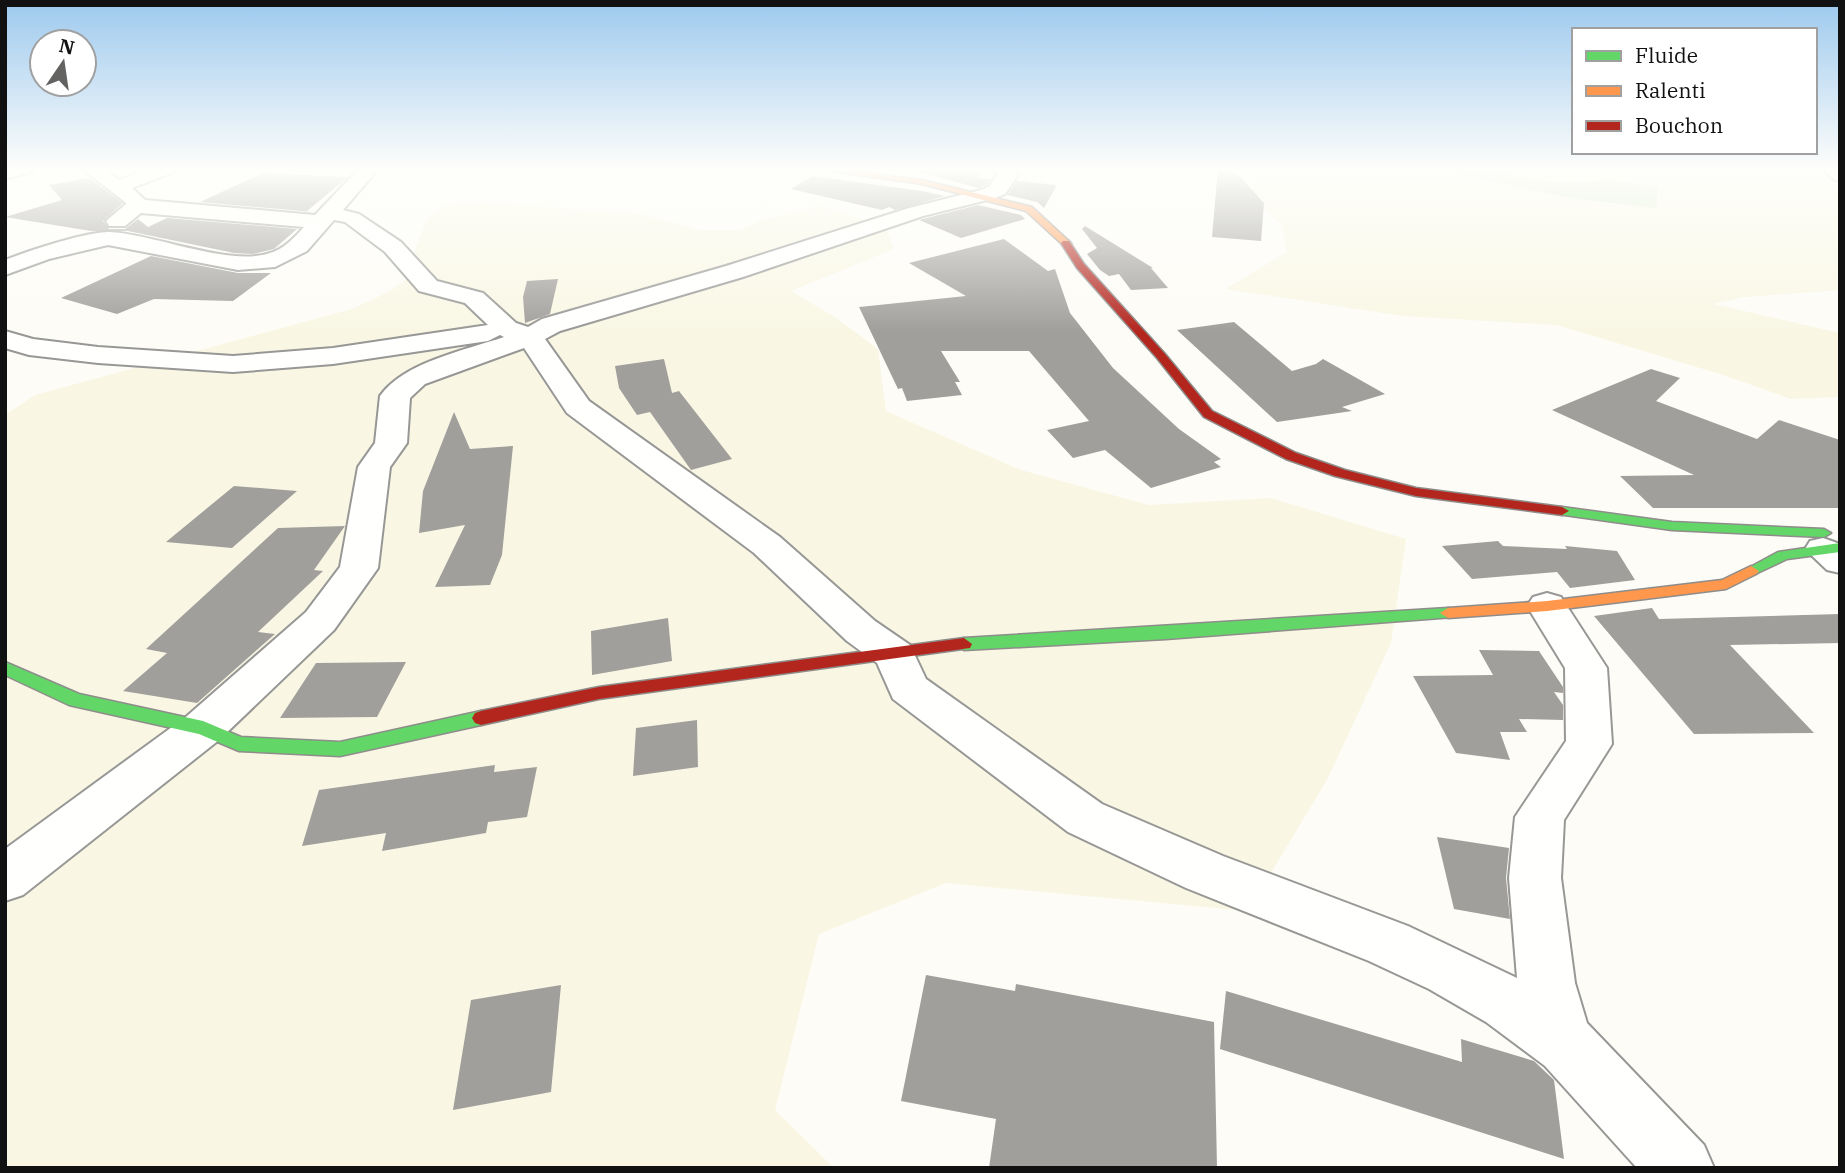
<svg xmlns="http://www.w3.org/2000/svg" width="1845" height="1173" font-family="'IBM Plex Serif',serif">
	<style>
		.farmland { fill: #f9f7e4 }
		.forest { fill: #d8eac5 }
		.building { fill: #a19f9c }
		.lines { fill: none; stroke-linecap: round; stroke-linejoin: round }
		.street-casing { stroke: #979795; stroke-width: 4 }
		.fast-casing { stroke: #8e8d8b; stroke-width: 3 }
		.slow-casing { stroke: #8e8d8b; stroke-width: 3 }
		.jam-casing { stroke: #8e8d8b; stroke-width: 3 }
		.street { fill: #fffffe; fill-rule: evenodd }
		.fast { fill: #63d668; fill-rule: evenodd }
		.slow { fill: #ff974d; fill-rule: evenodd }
		.jam { fill: #b3261e; fill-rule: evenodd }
	</style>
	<rect width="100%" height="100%" fill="#fdfcf7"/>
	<path class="farmland" d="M1257,168H1428L1570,198L1608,180L1575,183L1540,181L1486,168H1840V290L1744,297L1714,304L1840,333V397L1791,399L1723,375L1557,325L1403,316L1226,289L1287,252L1281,224L1252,196Z
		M481,202L641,214L701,230H740L764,219L822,206L886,227L894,249L791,291L835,317L878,349L886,411L1021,470L1149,505L1271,498L1406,539L1391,643L1327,780L1248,911L946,883L819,934L775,1110L834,1168H5V415L35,395L352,309L388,292L411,276L410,263L427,219L445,206Z"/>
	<path class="forest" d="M1428,168H1486L1540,181L1575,183L1608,180L1658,187L1656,208L1570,198Z"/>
	<path class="building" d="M876,168H989L976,178L991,179L988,184L979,188L922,173Z
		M1218,168H1232L1264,203L1261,241L1212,237Z
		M263,173L348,177L307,211L314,212L200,202Z
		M812,176L922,191L945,196L895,210L889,207L882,210L791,189Z
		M89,178L123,203L103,221L109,229H125L138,219L148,227L167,218L297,229L274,249L253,254L234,253L128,231H91L5,217L62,200L49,185Z
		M1017,181L1057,185L1044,208L1037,202L1007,195Z
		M978,205L1021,215L1025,219L961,238L919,220Z
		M1085,226L1153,268H1151L1168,288L1131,290L1119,274L1109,276L1100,270L1087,254L1097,248L1082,229Z
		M1004,239L1048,271L1055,269L1070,313L1113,368L1179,429L1221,459L1214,462L1221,467L1151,488L1105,450L1073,458L1047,430L1089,421L1029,351H941L960,382H955L962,395L907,401L902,388L898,389L859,307L966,296L909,263Z
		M151,256L238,273H271L233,301L154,299L117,314L61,298Z
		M558,279L550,314L525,323L523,297L527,281Z
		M1234,322L1292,371L1316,364L1323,359L1385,394L1342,407L1352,411L1277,422L1177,330Z
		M664,359L672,393L679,391L732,459L691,470L650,412L637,415L619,388L615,366Z
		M1651,369L1680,378L1656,401L1757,439L1779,420L1840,440V508H1653L1620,476L1694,475L1552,410Z
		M454,412L470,449L513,446L502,555L490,585L435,587L465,525L419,533L423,491Z
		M234,486L297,491L232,548L166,542Z
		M345,526L314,570L323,571L258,632L275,634L197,703L123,691L167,653L146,649L278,528Z
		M1498,541L1503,546L1567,549L1565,546L1617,551L1635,580L1570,588L1557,572L1472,579L1442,546Z
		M1652,608L1659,619L1840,614V643L1730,645L1814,733L1694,734L1594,616Z
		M668,618L672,661L592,675L591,631Z
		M1479,650L1539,651L1563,687V693L1554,692L1563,705V720L1519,719L1527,732H1500L1510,760L1456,753L1413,676L1493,675Z
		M406,662L377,717L280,718L316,663Z
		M697,720L698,767L633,776L636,728Z
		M495,765L494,772L537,767L527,817L488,822L486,833L382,851L386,833L302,846L319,790Z
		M1437,837L1509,848L1506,878L1510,919L1454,909Z
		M926,975L1015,991L1016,984L1214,1022L1217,1168H989L996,1119L901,1101Z
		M561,985L551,1092L453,1110L471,1000Z
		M1226,991L1462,1062L1461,1039L1534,1061L1554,1080L1564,1159L1220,1049Z"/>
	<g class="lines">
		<defs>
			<path id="street" d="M5,168H34L32,172L5,179Z
				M81,168H102L119,180L151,168H176L174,172L132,188L145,200L315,215L360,168H379L343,210L359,214L401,242L437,281L483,293L516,323L528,327L542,319L726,266L909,208L981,190L990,186L997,174L993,168H1012L1018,175L1005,194L995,198L923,216L743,277L560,331L545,339L589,401L780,537L875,621L910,645L926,679L1102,804L1223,856L1408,926L1517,978L1509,878L1515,817L1566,741L1565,668L1527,606L1533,597L1547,593L1561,597L1607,668L1612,744L1564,820L1561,878L1575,983L1587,1023L1704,1145L1714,1168H1637L1545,1066L1486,1022L1429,989L1369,961L1186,888L1068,832L893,699L877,663L847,641L754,553L567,413L524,348L425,384L410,398L407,443L390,467L378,568L334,630L219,740L23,895L5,901V849L187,716L306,612L340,567L358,467L375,443L380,396C404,362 466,350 504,337L500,335L488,341L333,364L233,372L98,363L29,355L5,348V331L33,339L98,347L233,356L333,348L488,325L465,303L419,291L385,252L345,222L334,220L307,251L275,267L238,270L108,245L49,259L5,275V260C28,251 88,231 110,232C154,234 229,267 270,253C284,249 295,237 304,227L141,213L125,226H109L106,221L126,204L125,202Z
				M1822,168H1840V181L1833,179Z
				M1823,538L1840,544V573L1827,570L1805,549L1810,541Z"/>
			<path id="fast" d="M1562,507L1672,522L1824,529L1831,533L1824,537L1672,530L1557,514L1555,511L1557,508Z
				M1840,543V552L1787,559L1751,576L1743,571L1778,552Z
				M1448,608L1454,609L1456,613L1454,617L1166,639L964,650L956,644L964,638Z
				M5,662L79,694L203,721L241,737L340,742L481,711L487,713L490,718L487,723L481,725L340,756L239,751L199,734L69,705L5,675Z"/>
			<path id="slow" d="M810,168H830L922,180L1032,207L1071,243L1063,245L1026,211L922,184Z
				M1751,566L1759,571L1756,574L1726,589L1547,611L1448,618L1440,613L1448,608L1547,601L1722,580Z"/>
			<path id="jam" d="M1063,241H1069L1084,264L1165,354L1212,411L1296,453L1345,470L1416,488L1562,507L1569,511L1562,515L1416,496L1335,476L1286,459L1204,417L1157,358L1077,268L1061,243Z
				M964,638L972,644L970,648L599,699L481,725L475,723L472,718L475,713L481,711L599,687Z"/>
		</defs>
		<use href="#street" class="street-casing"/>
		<use href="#fast" class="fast-casing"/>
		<use href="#slow" class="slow-casing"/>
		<use href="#jam" class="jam-casing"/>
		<use href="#street" class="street"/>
		<use href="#fast" class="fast"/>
		<use href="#slow" class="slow"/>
		<use href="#jam" class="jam"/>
	</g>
	<linearGradient id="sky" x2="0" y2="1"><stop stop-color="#9dc9ee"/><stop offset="0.51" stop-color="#fefefb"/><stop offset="1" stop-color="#fefefb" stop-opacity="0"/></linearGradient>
	<rect width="1845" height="332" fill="url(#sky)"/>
	<rect width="1845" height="1173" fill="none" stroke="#111111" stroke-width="14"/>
	<rect x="1572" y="28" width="245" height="126" fill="#ffffff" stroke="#a0a0a0" stroke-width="2"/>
	<rect x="1586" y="51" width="35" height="10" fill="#63d668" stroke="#a0a0a0" stroke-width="2"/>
	<text x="1635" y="63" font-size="21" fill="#111111">Fluide</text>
	<rect x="1586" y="86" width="35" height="10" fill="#ff974d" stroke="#a0a0a0" stroke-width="2"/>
	<text x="1635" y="98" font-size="21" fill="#111111">Ralenti</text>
	<rect x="1586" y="121" width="35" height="10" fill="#b3261e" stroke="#a0a0a0" stroke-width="2"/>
	<text x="1635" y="133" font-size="21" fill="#111111">Bouchon</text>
	<g transform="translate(63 63) rotate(13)"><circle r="33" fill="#ffffff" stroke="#a0a0a0" stroke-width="2"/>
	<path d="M0-5L12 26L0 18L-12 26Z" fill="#646362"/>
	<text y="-10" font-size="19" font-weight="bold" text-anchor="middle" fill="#111111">N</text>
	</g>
</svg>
